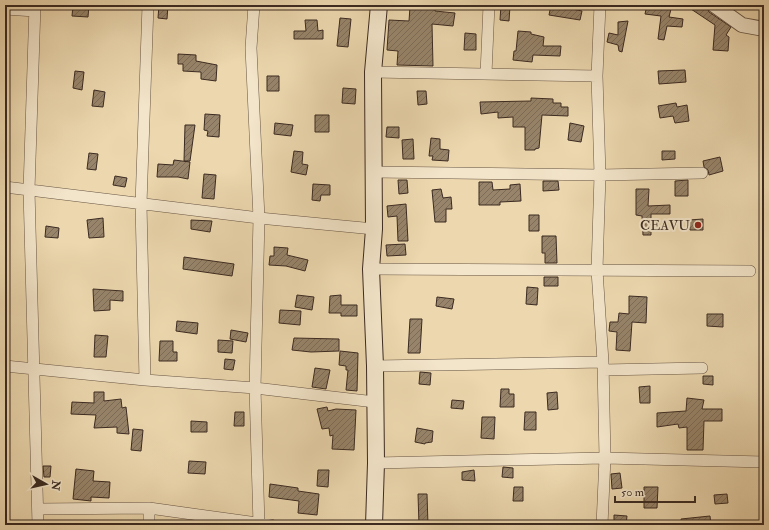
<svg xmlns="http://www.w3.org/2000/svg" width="769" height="530" font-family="'IM FELL Double Pica',serif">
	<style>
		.building { fill: url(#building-hatch); stroke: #3b2a21 }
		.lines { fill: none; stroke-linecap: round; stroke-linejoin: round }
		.minor-casing { stroke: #675544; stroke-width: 12 }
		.tertiary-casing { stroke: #675544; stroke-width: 16 }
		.secondary-casing { stroke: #3b2a21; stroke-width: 18 }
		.minor { stroke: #f3e5ca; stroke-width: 11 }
		.tertiary { stroke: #f3e5ca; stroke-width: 14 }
		.secondary { stroke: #f3e5ca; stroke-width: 16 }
		.poi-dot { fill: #8f2418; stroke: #f3e5ca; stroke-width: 1.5 }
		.labels { text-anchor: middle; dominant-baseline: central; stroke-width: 4; stroke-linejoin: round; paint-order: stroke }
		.poi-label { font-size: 14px; fill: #3b2a21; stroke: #f3e5ca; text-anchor: end }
	</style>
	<defs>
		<pattern id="building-hatch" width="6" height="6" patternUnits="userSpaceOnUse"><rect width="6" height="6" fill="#97846a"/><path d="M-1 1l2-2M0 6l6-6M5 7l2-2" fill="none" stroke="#7c6c57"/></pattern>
	</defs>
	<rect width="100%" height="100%" fill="#ecd7ae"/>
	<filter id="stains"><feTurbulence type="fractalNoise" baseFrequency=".005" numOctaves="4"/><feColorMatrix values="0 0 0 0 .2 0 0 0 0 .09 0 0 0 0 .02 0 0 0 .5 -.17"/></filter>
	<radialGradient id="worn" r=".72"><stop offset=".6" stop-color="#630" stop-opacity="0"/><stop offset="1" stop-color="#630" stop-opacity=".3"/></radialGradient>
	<path class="building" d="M73,5H89L88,17L72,16Z
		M159,5H168L167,19L158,18Z
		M417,5H435V11L455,13L453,26L432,24L433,66L397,65L398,51L387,50L389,20L409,21L410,7L417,8Z
		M501,5L510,6L509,21L500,20Z
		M551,5H573L572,9L582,11L580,20L549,15Z
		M647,5H672L669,17L683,19L682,27L667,26L664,40L658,39L661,16L645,14Z
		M685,5H706L709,12L731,27L726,35L729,37L728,51L713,50L715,25Z
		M340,18L351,19L348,47L337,46Z
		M305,20H317L318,31L323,30V39H294V31H306Z
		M628,21L622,52L619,51L618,45L607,42L609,33L618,35V22Z
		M518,31L531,32V34L544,37L543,46H561L560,56L533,55L532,62L513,60L514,51H516Z
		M465,33L476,34V50H464Z
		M178,54L196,55V61L217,65L216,81L201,79V72L183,71V64H178Z
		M685,70L686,82L659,84L658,71Z
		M75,71L84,72L82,90L73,88Z
		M267,76H279V91H267Z
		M343,88L356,89L355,104L342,103Z
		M94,90L105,92L103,107L92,106Z
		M417,91H426L427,104L418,105Z
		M531,98L553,99V103H561V107H568V116L542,115L539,148L535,149V150H525V127H513V117L498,118V112L481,114L480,102L531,101Z
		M676,103L677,107L687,105L689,121L675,123L673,116L660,118L658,106Z
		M205,114L220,115L219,137L207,136L208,131L204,130Z
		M315,115H329V132H315Z
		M275,123L293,125L291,136L274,134Z
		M570,123L584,126L581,142L568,140Z
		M185,125H195L190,161H184Z
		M387,127H399V138L386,137Z
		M431,138L440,139V149L449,150L448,161L432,160L433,156H429Z
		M413,139L414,159H403L402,140Z
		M294,151L303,152L302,164L308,165L306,175L291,172Z
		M662,151H675V159L662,160Z
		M89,153L98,154L96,170L87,169Z
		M720,157L723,171L709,175L708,170L704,167L703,161Z
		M174,160L190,162L188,179L178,177H157L158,164L173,165Z
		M204,174L216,175L214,199L202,198Z
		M115,176L127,178L125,187L113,185Z
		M398,180H407L408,193L399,194Z
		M688,180V196H675V181Z
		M543,181H558L559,190L543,191Z
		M479,182H492L493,190L510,189V185L520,184L521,201L500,202V205H479Z
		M313,184L330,185V195H321L320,201L312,200Z
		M441,189L443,198L451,197L452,209H446V222H435L432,190Z
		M636,189H649L648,206L670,205V214H651V235H643L642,216L636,215Z
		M406,204L408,241H398L397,216L388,217L387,206Z
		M529,215H539V231H529Z
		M103,218L104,237L89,238L87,220Z
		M703,219V230H690L689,220Z
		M191,220L212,221L210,232L191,229Z
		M46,226L59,228L58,238L45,237Z
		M542,236H556L557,263H545V253H542Z
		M405,244L406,255L387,256L386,245Z
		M274,247L288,248L287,255L308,260L305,271L286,266L269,265L270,256H274Z
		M184,257L234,264L232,276L183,269Z
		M544,277H558V286H544Z
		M527,287L538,288L537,305L526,304Z
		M93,289L123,291V301L110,300V310L94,311Z
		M297,295L314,297L312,310L295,307Z
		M341,295V305H357V316H341V313H329L330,296Z
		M629,296L647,297L646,323L632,322L630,351L616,350L617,332L609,331L610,322H618L619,313L629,314Z
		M437,297L454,299L452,309L436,306Z
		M280,310L301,311L300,325L279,323Z
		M707,314H723V327L707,326Z
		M410,319H422L420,353H408Z
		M177,321L198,323L197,334L176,331Z
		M231,330L248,333L246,342L230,339Z
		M95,335L108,336L106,357H94Z
		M294,338L339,339V351L311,352L292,350Z
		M218,340L233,341L232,353L218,352Z
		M160,341H173V352H177V361H159Z
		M340,351L358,353L357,391L346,390L348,370H346V366L339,365Z
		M225,359L235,360L233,370L224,369Z
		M315,368L330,370L326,389L312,387Z
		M420,372L431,373L430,385L419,384Z
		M703,376H713V385L703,384Z
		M650,386V403H640L639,387Z
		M501,389H509V394H514V407H500Z
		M94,392H104V401L121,399L122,408L126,407L129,434L117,433V427L94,428L96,415L71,414L72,402L94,403Z
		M557,392L558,409L548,410L547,393Z
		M687,398L704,400L702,409H722V421H704L703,450H687V427L679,428L678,424L657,427V413L686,411Z
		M452,400L464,401L463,409L451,408Z
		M327,407L328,411L336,409L356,410L354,450L332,449L333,435L330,436L329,428L322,429L317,409Z
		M235,412H244V426H234Z
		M525,412H536V430H524Z
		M482,417H495L494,439L481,438Z
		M191,421L207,422V432H191Z
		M417,428L433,431L432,442L425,443V444L415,442Z
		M133,429L143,430L141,451L131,450Z
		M189,461L206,462L205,474L188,473Z
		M43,466H51L50,477H44Z
		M503,467L513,468V478L502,477Z
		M76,469L94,471L93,481L110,482L109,498L91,497V501L73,499Z
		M318,470H329L328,487L317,486Z
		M474,470L475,481L462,480V472Z
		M620,473L622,488L612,489L611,474Z
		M270,484L298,488V491L319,494L317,515L298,513L299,501L269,497Z
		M514,487H523V501H513Z
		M644,487H658L657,508H644Z
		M418,494H427L428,525H419Z
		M727,494L728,503L715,504L714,495Z
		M614,515L627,516L626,525H614Z
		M710,516L711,525H682L681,519Z"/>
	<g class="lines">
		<defs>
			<path id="minor" d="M35,5L29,190L38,525
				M254,5L251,48L259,218L255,388L259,525
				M600,5L597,76L600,175L597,270L603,362L605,458L602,525
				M5,9L35,11
				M373,72L597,76
				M486,74L489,5
				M375,172L600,175L702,173
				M5,187L259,218L374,229
				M371,269L750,271
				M5,366L145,380L255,388L375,402
				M375,366L603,362
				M603,370L702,368
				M145,380L141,204L148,5
				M376,463L605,458L764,462
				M38,509L149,508L271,525
				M149,525V508"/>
			<path id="tertiary" d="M714,5L742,25L764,29"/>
			<path id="secondary" d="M374,525L376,463L375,366L371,269L374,229L373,72L379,5"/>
		</defs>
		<use href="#minor" class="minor-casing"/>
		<use href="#tertiary" class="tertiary-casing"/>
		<use href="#secondary" class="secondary-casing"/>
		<use href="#minor" class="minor"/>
		<use href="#tertiary" class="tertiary"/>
		<use href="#secondary" class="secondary"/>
	</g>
	<circle class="poi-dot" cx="698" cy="225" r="4"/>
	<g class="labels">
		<g class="poi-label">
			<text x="690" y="225">CEAVU</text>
		</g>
	</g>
	<rect width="769" height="530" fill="none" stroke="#ecd7ae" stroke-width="20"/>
	<rect x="6" y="6" width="757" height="518" fill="none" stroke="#3b2a21" stroke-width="2"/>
	<rect x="10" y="10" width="749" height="510" fill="none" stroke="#3b2a21"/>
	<g transform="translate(46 484) rotate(98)" stroke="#f3e5ca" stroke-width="3" paint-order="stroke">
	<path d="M0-3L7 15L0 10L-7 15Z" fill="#3b2a21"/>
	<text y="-6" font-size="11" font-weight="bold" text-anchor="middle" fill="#3b2a21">N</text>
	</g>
	<path d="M615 496v6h80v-6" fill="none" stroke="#3b2a21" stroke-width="2"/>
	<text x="621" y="496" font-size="12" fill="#3b2a21" stroke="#f3e5ca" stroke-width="3" paint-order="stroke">50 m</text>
	<rect width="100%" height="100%" filter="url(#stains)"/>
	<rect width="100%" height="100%" fill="url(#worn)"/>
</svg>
